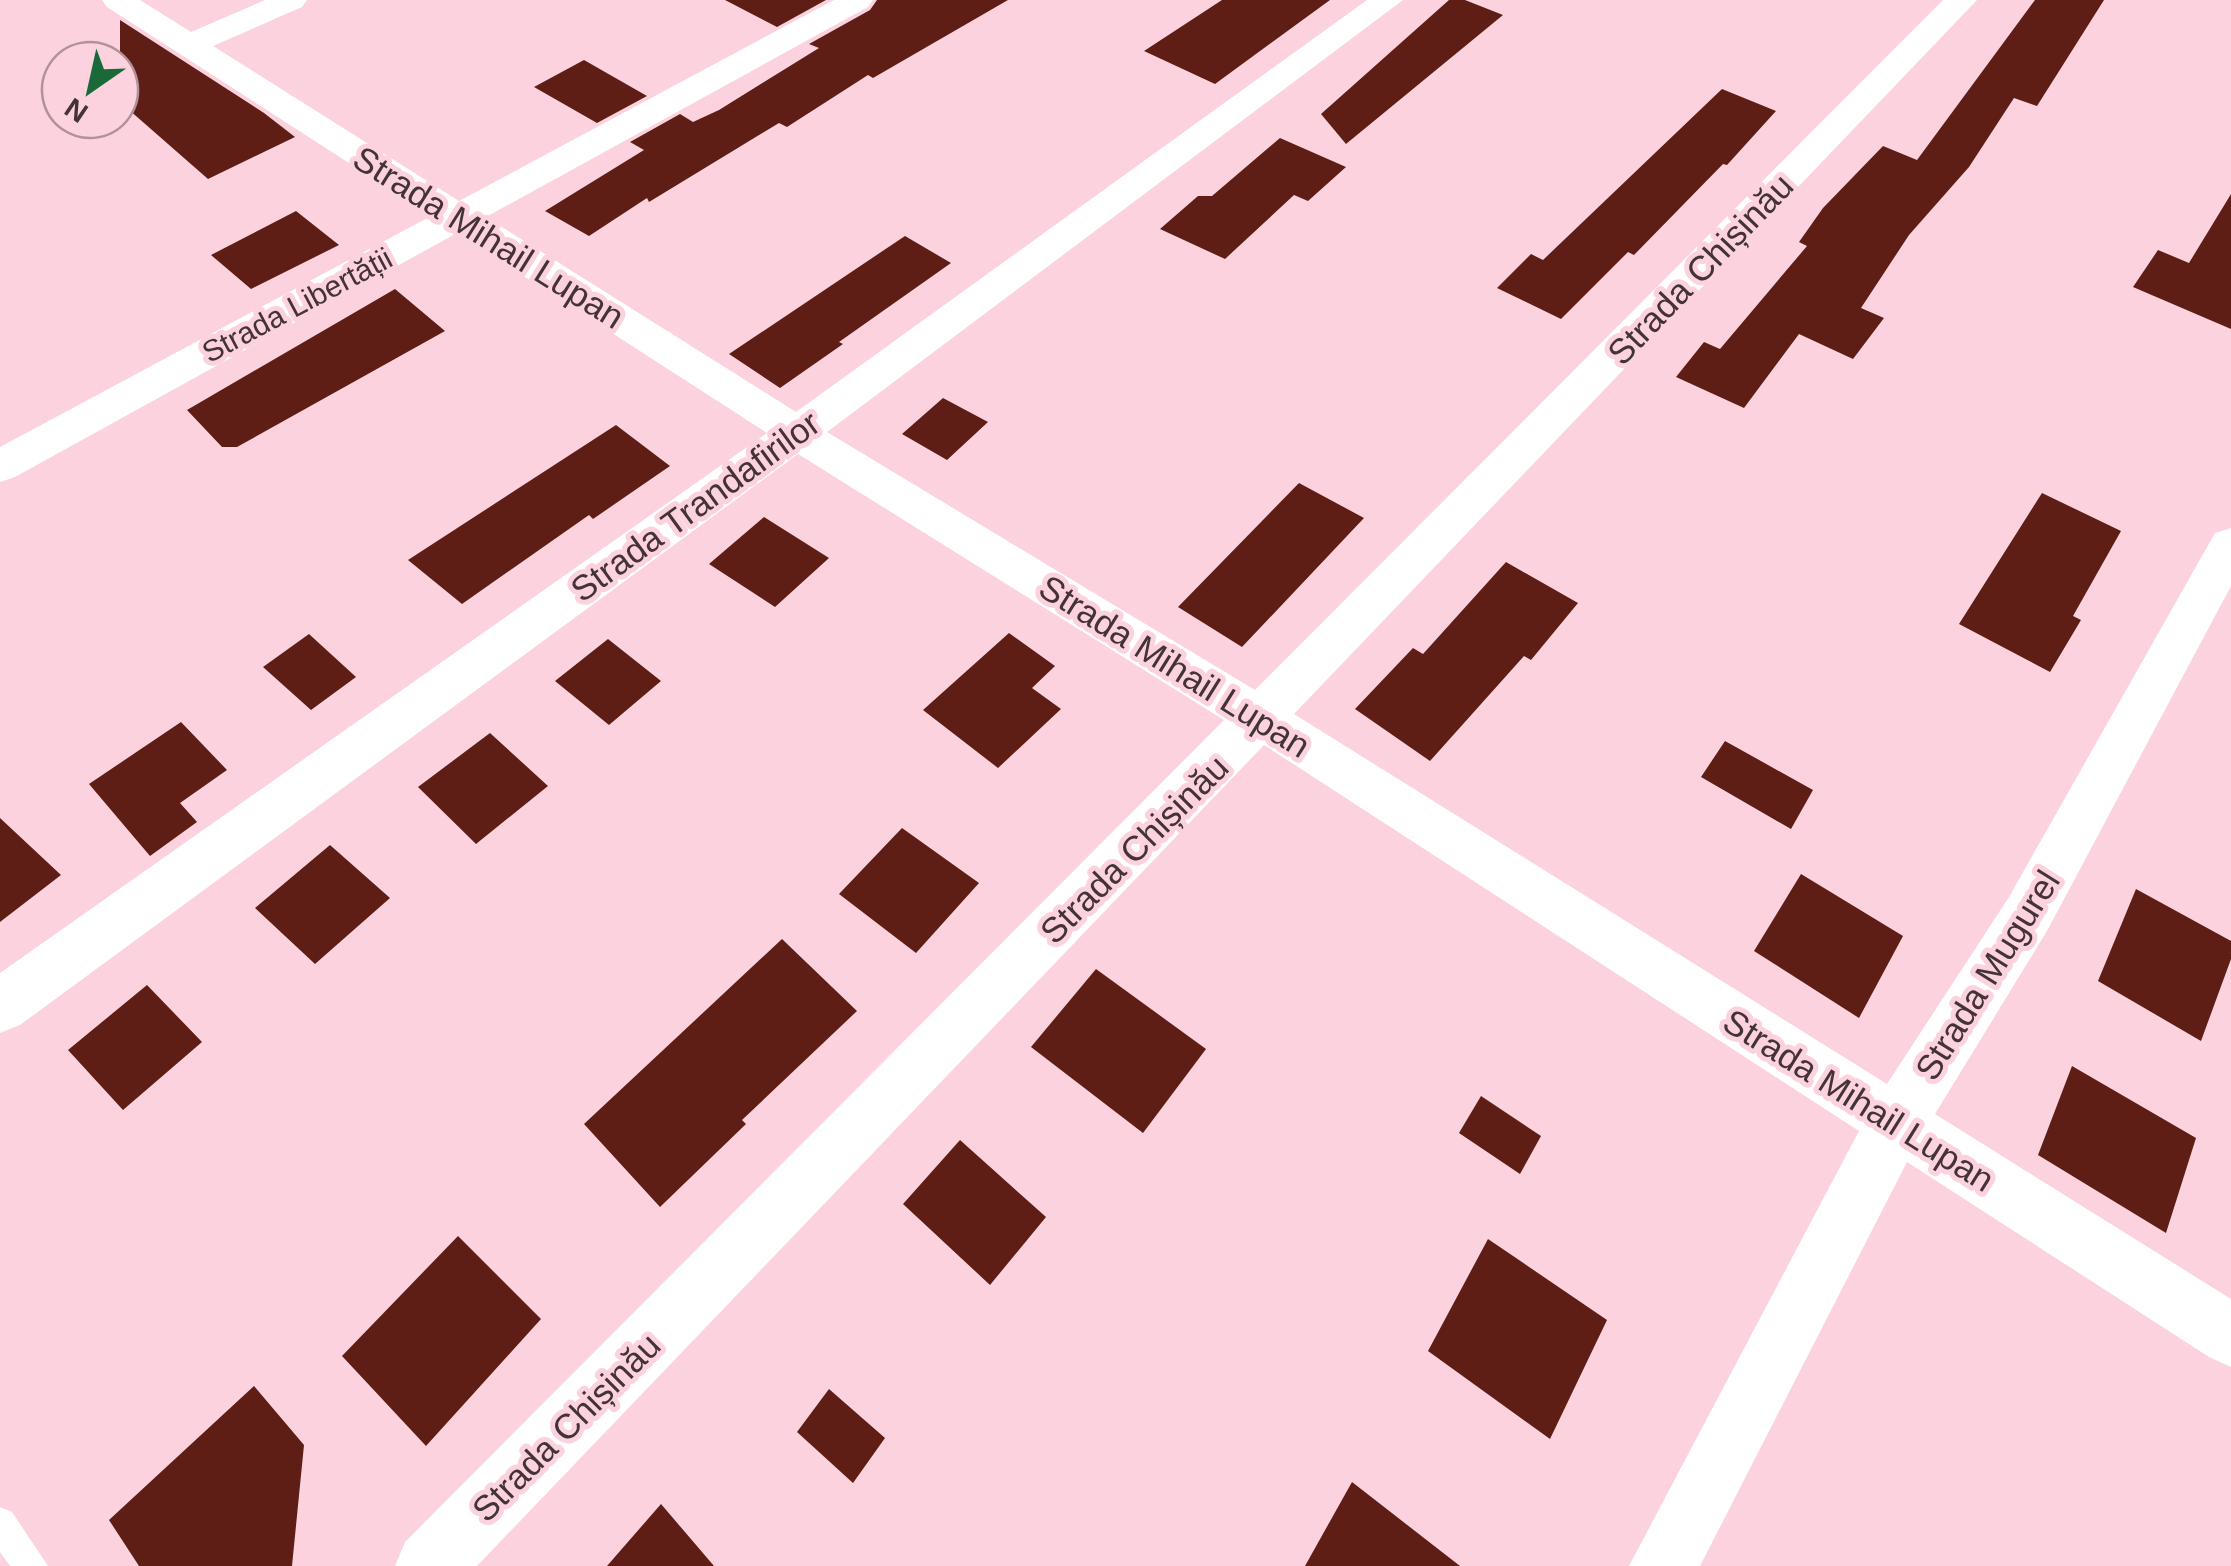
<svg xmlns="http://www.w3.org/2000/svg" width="2231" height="1566" font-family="Arial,sans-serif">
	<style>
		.building { fill: #5f1e15 }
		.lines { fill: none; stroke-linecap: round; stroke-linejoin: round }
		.lane { fill: #fff; fill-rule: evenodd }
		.street { fill: #fff; fill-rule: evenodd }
		.labels { text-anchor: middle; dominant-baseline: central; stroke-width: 10; stroke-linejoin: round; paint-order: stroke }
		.far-street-label { font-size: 30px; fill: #433338; stroke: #fbd2dd }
		.street-label { font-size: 35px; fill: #433338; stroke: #fbd2dd }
	</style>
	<rect width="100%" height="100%" fill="#fbd2dd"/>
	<path class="building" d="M725,0H826L777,27Z
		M877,0H1008L873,78L868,75L787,127L779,123L649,202L647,198L589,236L545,211L644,150L630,142L680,114L693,122L719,110L819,48L809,44L870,10Z
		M1222,0H1330L1215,84L1144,51Z
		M1449,0H1465L1503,15L1346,144L1321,114Z
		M2035,0H2104L2037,106L2014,98L1969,167L1909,235L1861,308L1884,318L1853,359L1799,334L1744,408L1676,377L1704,342L1720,349L1807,246L1799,242L1823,208L1883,146L1917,160Z
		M120,20L264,113L295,137L208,179L120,102Z
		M584,60L647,96L597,123L534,87Z
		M1722,89L1776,111L1727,165L1723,164L1634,255L1628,252L1561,319L1497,288L1531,254L1543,260Z
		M1280,138L1346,167L1308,201L1294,195L1225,259L1160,229L1198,196H1212Z
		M2231,194V329L2133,287L2158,250L2189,263Z
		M296,211L339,245L251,289L211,255Z
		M905,236L951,263L839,342L843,344L780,388L729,354Z
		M395,289L445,331L237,447H222L187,410Z
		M943,398L988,422L947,460L902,434Z
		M616,425L670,466L593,519L589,515L462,604L408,560Z
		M1299,483L1364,518L1242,647L1178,607Z
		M2042,493L2121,531L2073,616L2081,620L2050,672L1959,624Z
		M764,517L829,558L775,607L709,564Z
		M1506,562L1578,603L1531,660L1524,656L1430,761L1355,709L1413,648L1423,654Z
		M1009,633L1055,666L1032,688L1061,709L998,768L923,710Z
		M309,634L356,677L311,710L263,667Z
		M608,639L661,681L609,725L555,681Z
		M181,722L227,770L180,803L197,822L150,856L89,784Z
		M490,733L548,786L476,844L418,787Z
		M1725,741L1813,790L1791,829L1701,777Z
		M0,818L61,875L0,922Z
		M902,828L979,883L916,953L839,894Z
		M330,845L390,898L315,964L255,908Z
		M1801,874L1903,936L1859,1018L1754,951Z
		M2136,889L2231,941V959L2201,1041L2098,981Z
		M782,939L857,1011L742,1120L746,1124L660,1207L584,1124Z
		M1096,969L1206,1049L1143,1133L1031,1047Z
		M147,985L202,1042L123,1110L68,1050Z
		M2072,1066L2196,1138L2166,1233L2038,1155Z
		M1481,1096L1541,1136L1520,1174L1459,1133Z
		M960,1140L1046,1217L990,1285L903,1204Z
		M458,1236L541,1319L426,1446L342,1356Z
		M1488,1239L1607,1320L1550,1439L1428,1351Z
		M254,1386L304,1445L292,1566H139L109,1520Z
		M829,1389L885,1438L853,1483L797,1432Z
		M1352,1482L1460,1566H1305Z
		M661,1504L714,1566H607Z"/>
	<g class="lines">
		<path class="lane" d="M0,1507L12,1512L48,1566H10L0,1552Z"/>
		<path class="street" d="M102,0H140L191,32L265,0H307L302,7L213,46L459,201L834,0H873L868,7L486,217L796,412L1367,0H1403L827,432L1255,690L1943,0H1977L1294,714L1887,1084L2009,897L2215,533L2231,528V586L2047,931L1935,1114L2231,1299V1367L2209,1357L1907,1162L1700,1566H1629L1859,1131L1264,745L477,1566H395L405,1542L1224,720L798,454L20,1025L0,1033V973L767,433L457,233L15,477L0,482V447L431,216L107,7Z"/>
	</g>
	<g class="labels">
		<g class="far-street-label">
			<text transform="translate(297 305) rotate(-28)">Strada Libertății</text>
		</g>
		<g class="street-label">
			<text transform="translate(489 237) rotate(32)">Strada Mihail Lupan</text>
			<text transform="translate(1700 269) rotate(-46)">Strada Chișinău</text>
			<text transform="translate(695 506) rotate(-36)">Strada Trandafirilor</text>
			<text transform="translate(1175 666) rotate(32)">Strada Mihail Lupan</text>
			<text transform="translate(1134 849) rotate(-45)">Strada Chișinău</text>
			<text transform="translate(1987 975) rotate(-58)">Strada Mugurel</text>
			<text transform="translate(1859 1100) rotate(32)">Strada Mihail Lupan</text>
			<text transform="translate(566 1427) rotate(-45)">Strada Chișinău</text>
		</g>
	</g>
	<g transform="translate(90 90) rotate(214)"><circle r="48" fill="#fbd2dd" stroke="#b1929b" stroke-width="2.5"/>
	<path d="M0-8L18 38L0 25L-18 38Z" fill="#196939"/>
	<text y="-15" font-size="28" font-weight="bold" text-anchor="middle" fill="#433338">N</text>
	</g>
</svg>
